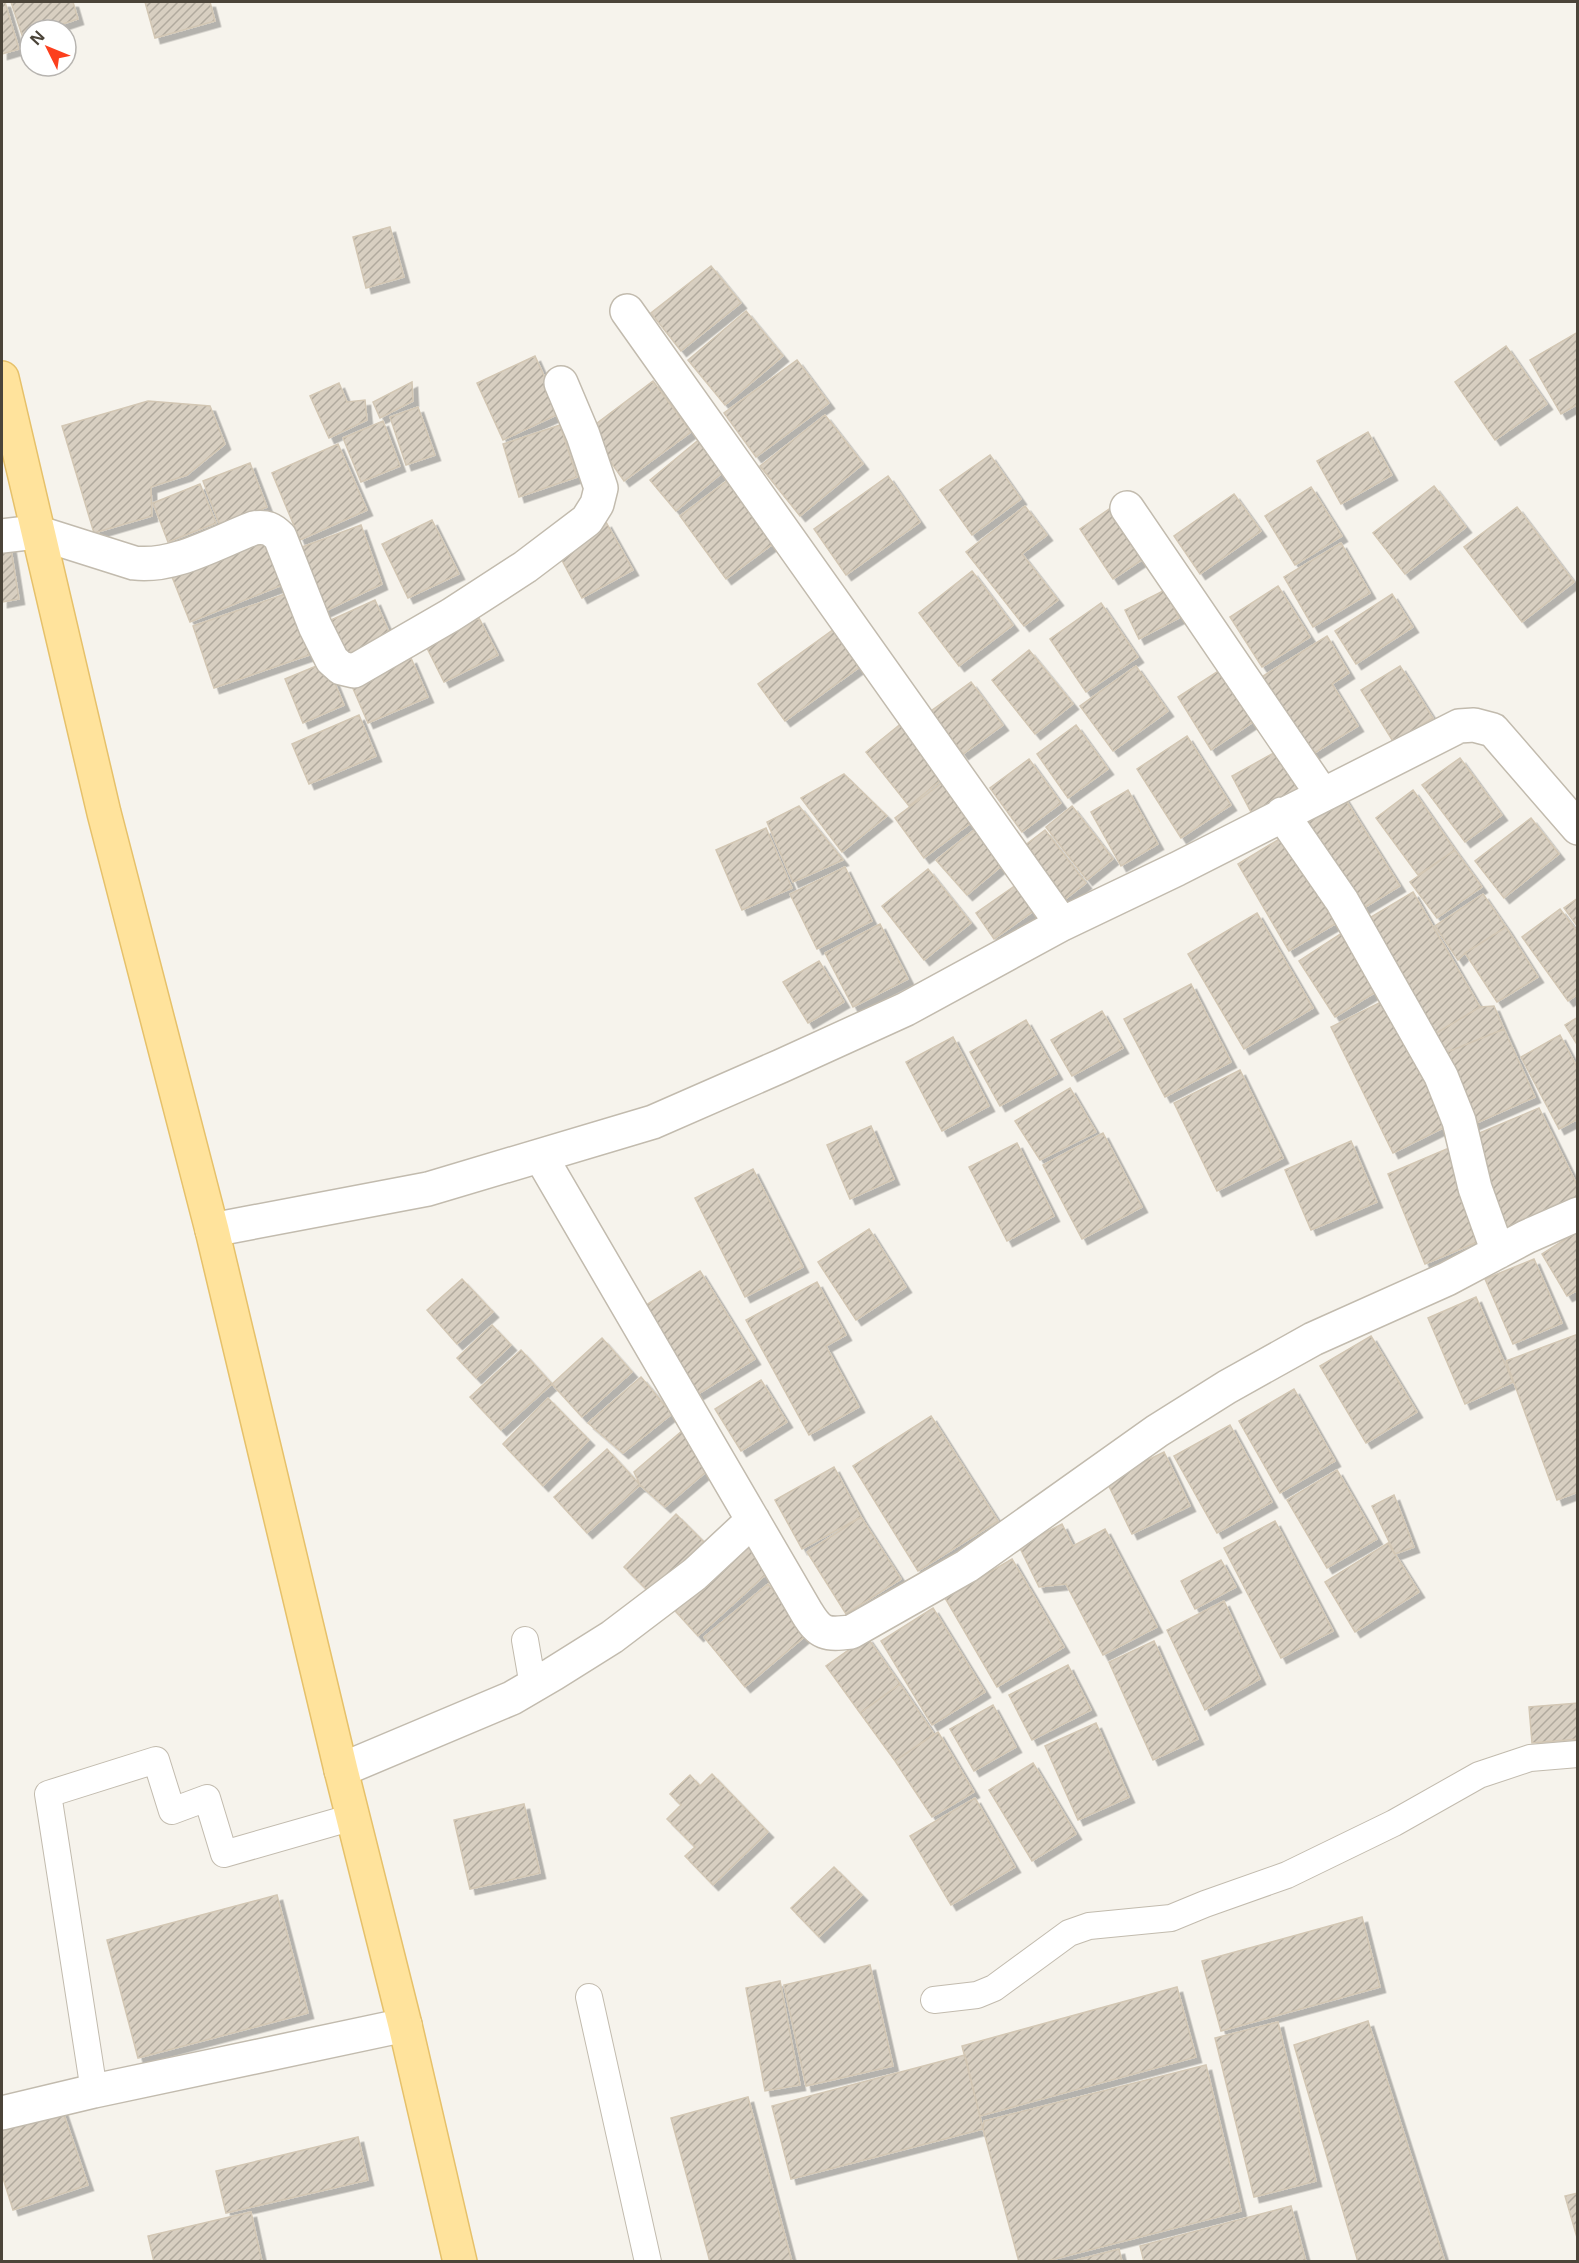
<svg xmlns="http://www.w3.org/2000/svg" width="1579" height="2263" font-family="'Noto Sans',sans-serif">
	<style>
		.building { fill: url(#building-hatch); stroke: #d3c7b4; stroke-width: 1.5; filter: url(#shadow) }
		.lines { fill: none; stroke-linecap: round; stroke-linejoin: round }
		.service-casing { stroke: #c2bbae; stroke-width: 28 }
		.minor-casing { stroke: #c2bbae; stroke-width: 36 }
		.primary-casing { stroke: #e6c16a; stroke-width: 36 }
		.service { stroke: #fff; stroke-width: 26 }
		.minor { stroke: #fff; stroke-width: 33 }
		.primary { stroke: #ffe39c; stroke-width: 33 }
	</style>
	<defs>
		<pattern id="building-hatch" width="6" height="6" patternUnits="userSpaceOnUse" patternTransform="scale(1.5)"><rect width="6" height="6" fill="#d8cfc1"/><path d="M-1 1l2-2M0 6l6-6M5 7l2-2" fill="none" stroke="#b1aa9e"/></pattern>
		<filter id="shadow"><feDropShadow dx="5.5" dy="5.5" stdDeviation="0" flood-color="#0004"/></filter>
	</defs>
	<rect width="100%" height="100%" fill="#f6f3ec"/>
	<path class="building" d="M2,2H5L19,49L2,54Z
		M11,2H73L78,19L45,30H30V35L23,38Z
		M145,2H210L215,21L155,38Z
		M390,227L404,277L366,288L353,237Z
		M711,266L741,303L681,351L651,313Z
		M746,311L783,356L725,405L688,360Z
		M1578,332V404L1561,414L1530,360Z
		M1506,346L1547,404L1495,440L1455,382Z
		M535,356L561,413L503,440L477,383Z
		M797,360L829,403L756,457L724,413Z
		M653,381L691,432L624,481L588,430Z
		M412,382L413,401L380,418L373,402Z
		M339,383L347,402L365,400L367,420L329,438L310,396Z
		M148,401L210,406L225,444L187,475L151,487L152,516L94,533L62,426Z
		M418,407L435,455L406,465L390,417Z
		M825,415L863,464L800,516L760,466Z
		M383,421L400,466L361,482L343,438Z
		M560,425L577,477L519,497L503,444Z
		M1368,432L1392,475L1341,504L1317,461Z
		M702,437L727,469L676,511L650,480Z
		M338,444L367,510L300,540L272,473Z
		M990,455L1021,499L972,535L940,490Z
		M250,463L267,507L220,526L203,481Z
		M888,476L920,522L846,575L814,529Z
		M732,477L778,540L726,579L680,516Z
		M200,484L216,523L168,542L153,503Z
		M1434,486L1466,527L1405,574L1373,533Z
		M1311,487L1342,536L1295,565L1265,516Z
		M1234,494L1261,531L1200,574L1174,536Z
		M1115,505L1148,556L1113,579L1080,529Z
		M1025,506L1047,535L1022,554L1058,600L1024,626L966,552Z
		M1517,507L1574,582L1522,622L1464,547Z
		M432,520L459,574L408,598L382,544Z
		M606,522L633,570L582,598L556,549Z
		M361,525L382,584L317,615L294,550Z
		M267,532L287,583L190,622L170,572Z
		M10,543L19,599L2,602V544Z
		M1341,543L1370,593L1313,627L1284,577Z
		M972,571L1013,625L959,666L919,613Z
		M1278,586L1310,637L1262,667L1230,617Z
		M1165,590L1179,618L1139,639L1125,610Z
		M288,593L309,655L214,688L193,626Z
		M1392,594L1413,627L1356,664L1335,631Z
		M375,600L393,641L347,662L329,621Z
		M1101,603L1138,657L1086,692L1050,639Z
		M479,618L498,655L444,682L425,644Z
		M834,629L861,666L785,721L758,684Z
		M1327,636L1349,673L1332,684L1358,726L1308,757L1260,678Z
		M1029,650L1073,704L1035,734L992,680Z
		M411,658L428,697L368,723L351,684Z
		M326,662L344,705L303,723L285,679Z
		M1136,666L1168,711L1113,751L1080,706Z
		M1400,666L1433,718L1394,743L1361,690Z
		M1223,668L1256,720L1211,750L1178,697Z
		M971,682L1003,725L963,754L931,711Z
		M359,715L376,756L309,784L292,744Z
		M903,722L946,776L909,806L866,752Z
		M1076,725L1108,769L1068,798L1037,754Z
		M1187,736L1231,805L1181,838L1137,769Z
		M1281,749L1301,788L1252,814L1232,776Z
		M1460,758L1502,815L1465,842L1422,785Z
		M1029,759L1061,803L1022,832L990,788Z
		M844,774L887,816L842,852L801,798Z
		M951,776L980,816L924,858L895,818Z
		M1128,790L1158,844L1121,866L1091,812Z
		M1413,790L1455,850L1418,875L1376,818Z
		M1342,794L1400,886L1354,914L1297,822Z
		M799,806L843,860L793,882L767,822Z
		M1072,806L1113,859L1087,880L1046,827Z
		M1531,818L1559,854L1504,898L1475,861Z
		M766,828L792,888L742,910L716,850Z
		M974,830L1004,864L967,895L936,860Z
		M1045,830L1086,883L1060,903L1019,850Z
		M1291,832L1342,920L1289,951L1238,864Z
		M1455,850L1482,887L1437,918L1410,882Z
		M845,867L872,921L817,949L790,894Z
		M928,869L971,923L924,960L882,906Z
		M1016,885L1035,910L994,939L976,913Z
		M1413,892L1480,1007L1428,1038L1361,923Z
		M1483,894L1506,927L1465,953L1458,960L1435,926Z
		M1578,898V927L1564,908Z
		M1560,909L1578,933V994L1568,1001L1522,937Z
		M1257,913L1313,1008L1244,1049L1188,954Z
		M880,924L908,979L853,1007L825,953Z
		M1506,927L1538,977L1497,1002L1465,953Z
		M1348,929L1384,987L1335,1017L1299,961Z
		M819,961L844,1002L808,1023L783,982Z
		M1191,984L1231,1062L1165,1097L1124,1019Z
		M1389,998L1451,1124L1393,1153L1331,1027Z
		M1494,1006L1504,1029L1440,1055L1428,1038L1480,1007Z
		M1102,1011L1123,1048L1072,1076L1051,1040Z
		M1578,1017V1046L1565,1025Z
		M1026,1020L1057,1074L1000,1106L970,1052Z
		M1504,1029L1535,1097L1472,1125L1440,1055Z
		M1560,1035L1578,1069V1119L1559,1129L1521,1057Z
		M953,1037L989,1106L942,1131L906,1062Z
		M1240,1070L1283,1158L1217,1191L1174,1103Z
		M1070,1088L1096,1132L1040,1160L1015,1121Z
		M1539,1108L1578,1187V1199L1508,1232L1470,1137Z
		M871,1126L894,1179L850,1199L827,1145Z
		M1103,1133L1142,1207L1082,1239L1043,1165Z
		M1351,1141L1377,1202L1311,1230L1285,1170Z
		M1017,1143L1054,1216L1007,1241L969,1167Z
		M1449,1148L1487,1238L1425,1264L1388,1174Z
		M753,1169L803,1267L745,1297L695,1198Z
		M869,1229L906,1287L856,1320L818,1262Z
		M1578,1231V1290L1567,1296L1542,1254Z
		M1534,1259L1562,1323L1513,1344L1485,1279Z
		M700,1271L755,1359L698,1394L643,1307Z
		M462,1279L493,1312L457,1344L427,1310Z
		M817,1282L846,1335L826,1346L859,1407L809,1435L746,1320Z
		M1476,1297L1513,1382L1465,1404L1428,1318Z
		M492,1325L511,1345L476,1378L457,1358Z
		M1578,1334V1433H1576L1578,1439V1492L1557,1500L1506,1361Z
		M1371,1336L1417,1412L1366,1443L1320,1366Z
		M602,1338L632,1372L582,1417L552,1384Z
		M521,1350L552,1384L501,1430L470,1397Z
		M641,1377L672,1414L623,1453L588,1423Z
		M761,1380L787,1422L741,1451L715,1409Z
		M1294,1389L1335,1461L1280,1493L1239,1421Z
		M548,1398L589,1440L543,1486L503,1444Z
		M931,1416L998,1521L918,1571L853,1466Z
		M1230,1425L1272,1502L1217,1533L1174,1456Z
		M683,1430L713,1466L665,1507L640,1485L634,1472Z
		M607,1449L640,1485L587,1533L554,1497Z
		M1164,1452L1190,1506L1132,1534L1106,1480Z
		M834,1467L861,1517L802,1549L775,1500Z
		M1337,1470L1377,1539L1327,1568L1287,1500Z
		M1394,1495L1414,1547L1395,1554L1372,1506Z
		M676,1514L706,1544L654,1597L624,1567Z
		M861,1517L901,1579L846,1614L807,1552Z
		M1275,1521L1333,1631L1281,1658L1224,1548Z
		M1062,1524L1073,1546L1105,1529L1157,1627L1103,1655L1066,1584L1039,1587L1019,1546Z
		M743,1537L772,1569L698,1636L668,1603Z
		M1388,1543L1419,1592L1355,1632L1325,1582Z
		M1012,1559L1064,1647L997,1687L945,1598Z
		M1221,1560L1236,1587L1195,1609L1181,1581Z
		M768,1584L809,1633L745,1687L704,1637Z
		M1224,1601L1260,1679L1205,1710L1167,1630Z
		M933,1608L985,1692L932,1725L881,1641Z
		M867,1637L900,1684L860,1713L826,1666Z
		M1154,1641L1198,1739L1153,1760L1109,1662Z
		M1068,1665L1091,1710L1032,1740L1009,1695Z
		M900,1684L934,1734L895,1761L860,1713Z
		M1578,1703V1739L1532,1743L1529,1707Z
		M993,1705L1016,1747L974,1771L950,1729Z
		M1096,1723L1129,1797L1078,1820L1045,1746Z
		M938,1732L974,1792L932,1817L895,1761Z
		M1033,1763L1076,1834L1032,1861L989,1790Z
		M712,1774L768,1832L713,1885L685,1856L695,1847L667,1819L681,1805L670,1794L690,1775L700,1786Z
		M975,1798L1015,1867L951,1905L910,1836Z
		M524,1804L540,1873L470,1889L454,1820Z
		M834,1867L862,1895L819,1937L791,1908Z
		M277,1895L308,2013L138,2058L107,1940Z
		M1362,1917L1380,1987L1221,2031L1202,1961Z
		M870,1965L893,2066L806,2086L784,1985Z
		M780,1981L800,2085L765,2091L746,1988Z
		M1177,1987L1196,2057L980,2116L962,2046Z
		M1368,2021L1445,2262H1358L1294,2045Z
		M1278,2022L1316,2181L1254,2197L1215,2038Z
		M965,2055L983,2129L791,2179L772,2106Z
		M1206,2065L1241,2211L1043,2262H1019L983,2129L984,2121Z
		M748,2097L792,2262H710L671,2118Z
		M62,2109L88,2185L13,2210L2,2175V2129Z
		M358,2137L368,2180L226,2213L216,2171Z
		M1578,2193V2241L1565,2196Z
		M1291,2206L1306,2262H1144L1140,2246Z
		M251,2212L262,2262H154L148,2236Z
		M1119,2249L1122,2262H1069Z"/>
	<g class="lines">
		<defs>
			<path id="service" d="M525,1640L533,1686
				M589,1997L648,2262
				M934,2000L977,1995L994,1988L1069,1933L1089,1926L1171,1918L1205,1904L1287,1875L1394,1823L1479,1775L1530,1758L1578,1754
				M94,2091L48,1794L156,1760L172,1811L207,1798L224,1854L353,1817"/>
			<path id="minor" d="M627,311L1062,924
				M1127,508L1322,794
				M2,536L36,532L134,563C174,568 217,542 254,528C266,526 272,529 280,537L315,626L332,660L341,668L354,671L451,615L525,567L587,520L597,504L601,488L583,435L561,383
				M1282,814L1342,901L1441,1076L1459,1121L1475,1188L1498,1252
				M541,1157L807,1613C820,1634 826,1635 851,1632L967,1566L1157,1431L1227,1387L1313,1339L1447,1279L1526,1237L1578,1214
				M212,1230L428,1189L653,1122L781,1066L906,1009L1062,924L1177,869L1459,726L1474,725L1493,730L1578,828
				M341,1770L512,1698L553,1674L612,1637L695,1574L753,1520
				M2,2113L94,2091L405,2025"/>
			<path id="primary" d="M2,378L104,813L212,1230L341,1770L405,2025L460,2262"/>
		</defs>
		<use href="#service" class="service-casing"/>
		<use href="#minor" class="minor-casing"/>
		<use href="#primary" class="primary-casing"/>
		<use href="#service" class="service"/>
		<use href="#minor" class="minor"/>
		<use href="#primary" class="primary"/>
	</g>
	<rect width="1579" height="2263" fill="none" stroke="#4b4439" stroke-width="6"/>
	<g transform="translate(48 48) rotate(313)"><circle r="28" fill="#ffffff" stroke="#b7b4b0" stroke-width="1.5"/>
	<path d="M0-4.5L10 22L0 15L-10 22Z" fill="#fc3f1d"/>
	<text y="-9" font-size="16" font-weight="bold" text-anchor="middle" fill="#4b4439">N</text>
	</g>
</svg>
